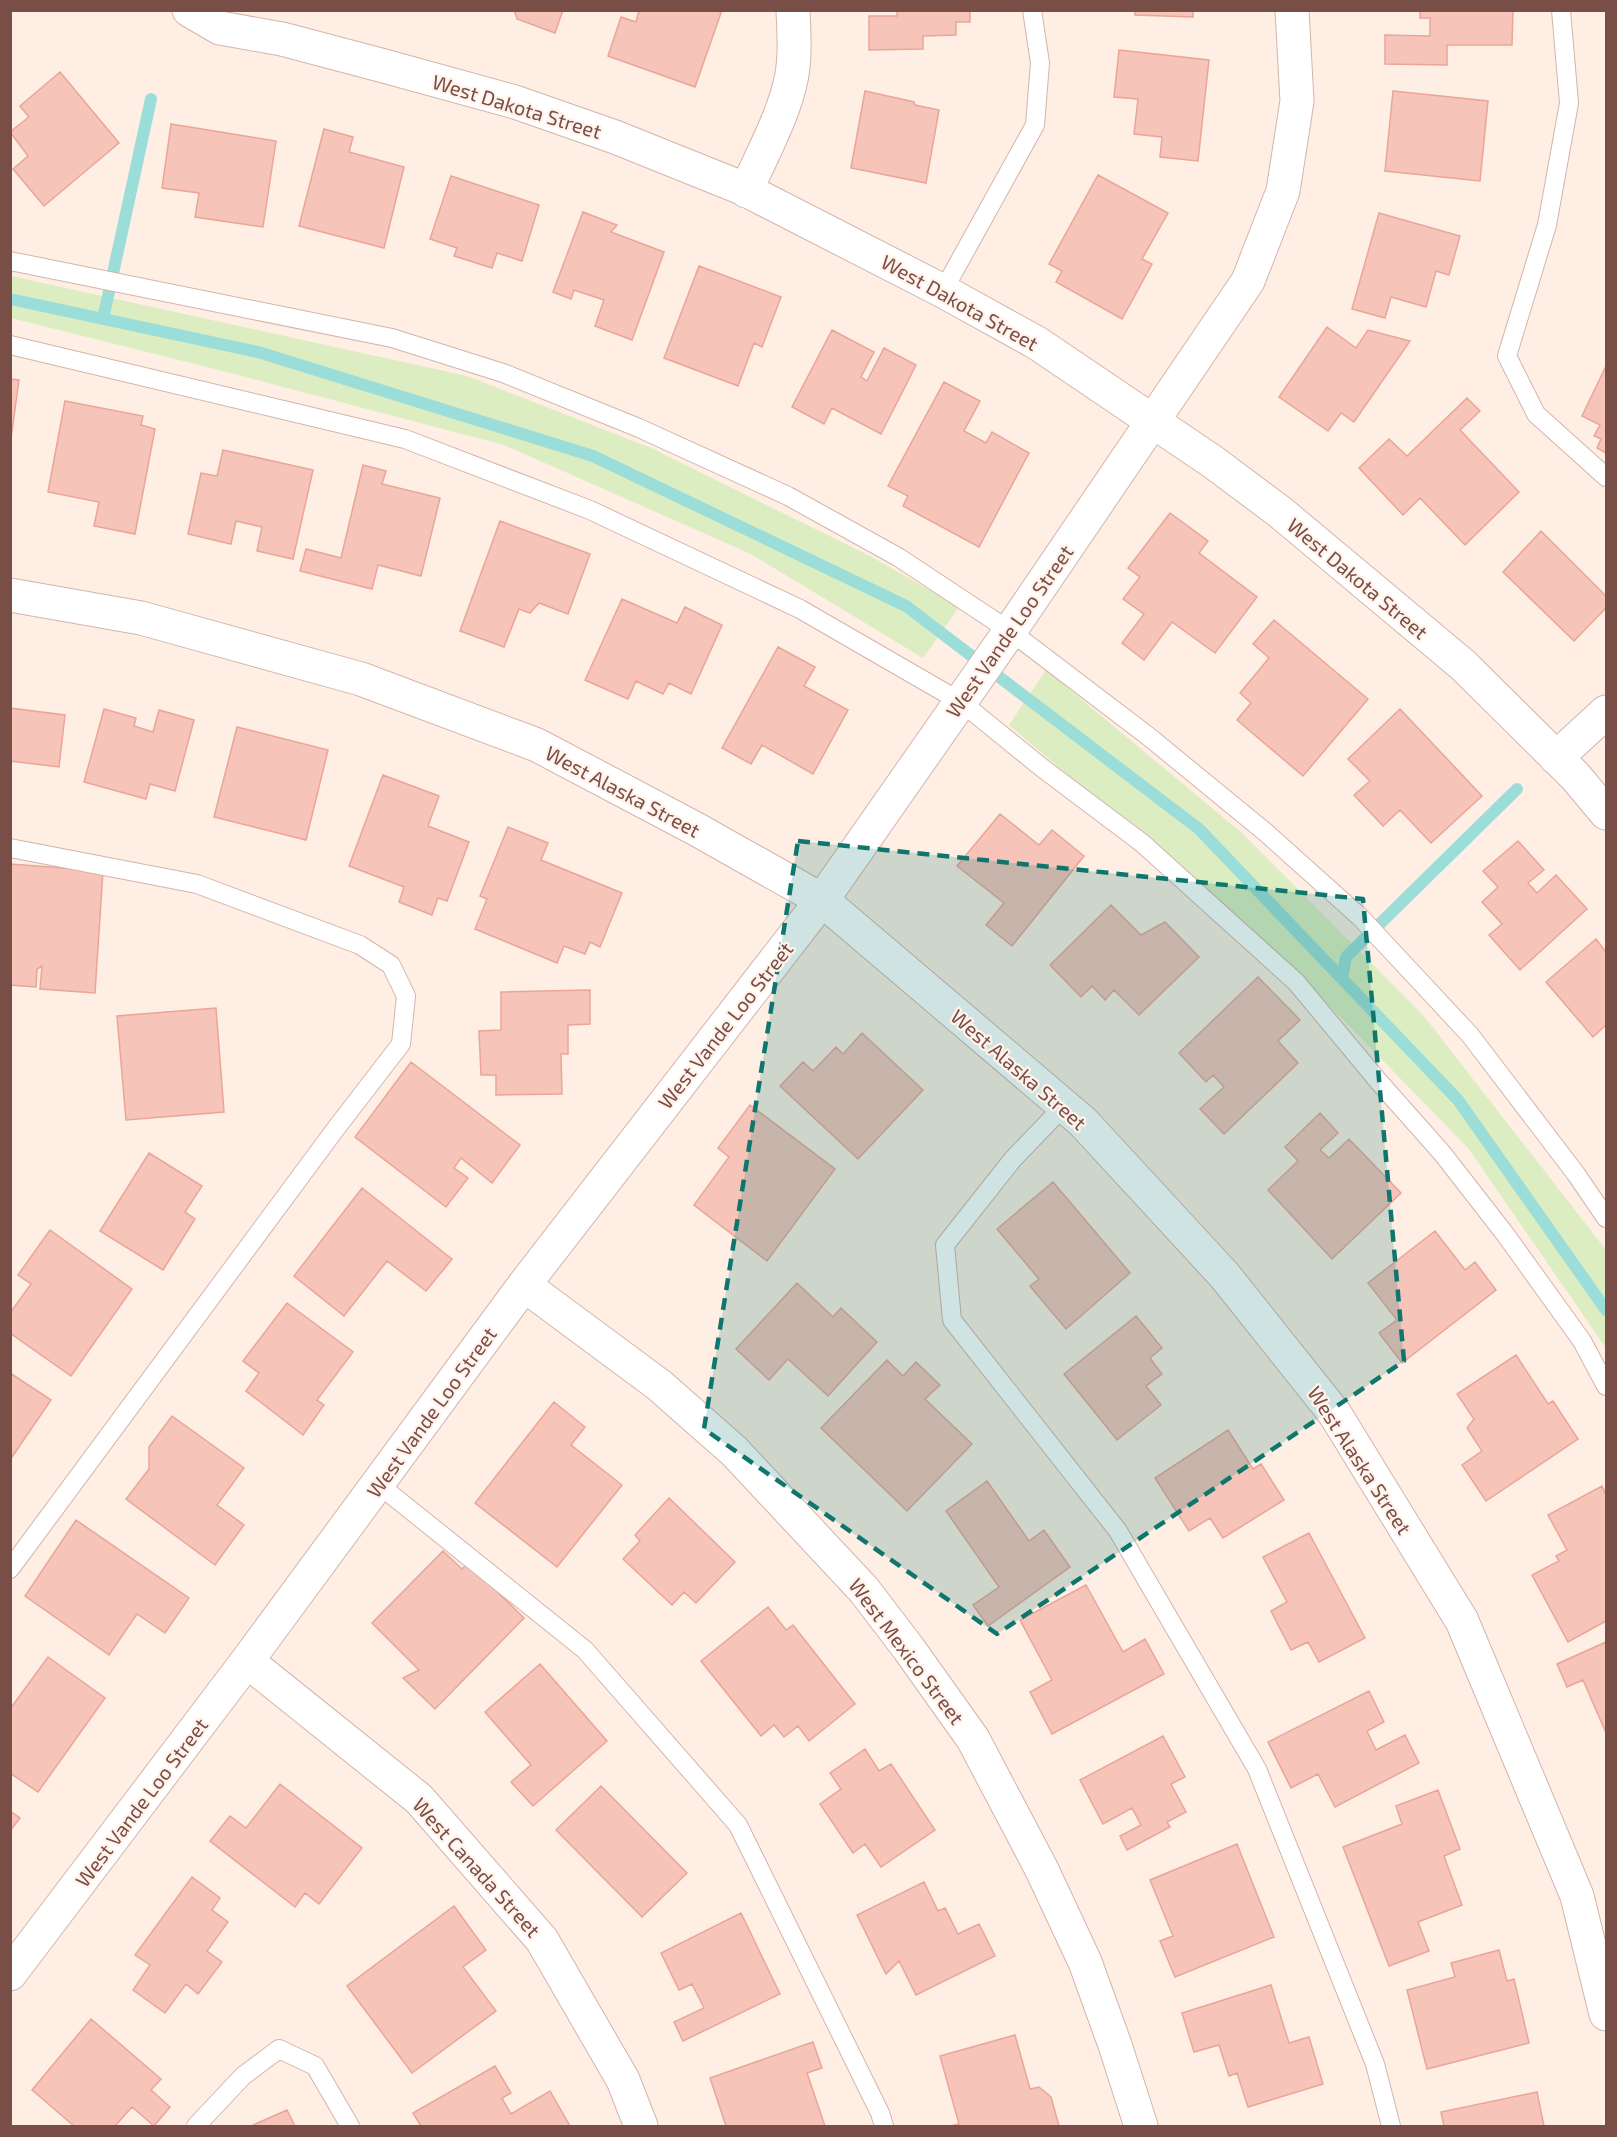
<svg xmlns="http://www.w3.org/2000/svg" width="1617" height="2137" font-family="'Exo 2',sans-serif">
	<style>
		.green { fill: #dcedc1 }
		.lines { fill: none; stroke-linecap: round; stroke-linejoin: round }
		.stream { stroke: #9bddd9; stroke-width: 12 }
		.building { fill: #f6c4b9; stroke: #eaa598; stroke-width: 1.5 }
		.service-casing { stroke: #d3b5ab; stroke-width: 20 }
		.minor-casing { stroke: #d3b5ab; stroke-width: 35 }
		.service { stroke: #fff; stroke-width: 18 }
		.minor { stroke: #fff; stroke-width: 33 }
		.marked { fill: #0f766e; fill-opacity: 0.2; stroke: #0f766e; stroke-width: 4.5; stroke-dasharray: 12 8; stroke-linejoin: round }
		.labels { text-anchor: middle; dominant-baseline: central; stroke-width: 4.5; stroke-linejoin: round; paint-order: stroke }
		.street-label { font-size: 20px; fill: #794e47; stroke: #fff3ec }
	</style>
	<rect width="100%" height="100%" fill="#feeee4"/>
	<path class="green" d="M11,276L467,376L651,448L872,557L959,607L923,658L751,554L504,445L215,369L11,318Z
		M1046,670L1242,833L1424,1016L1606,1250V1348L1468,1148L1280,955L1009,725Z"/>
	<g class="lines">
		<path class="stream" d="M10,299L258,352L593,456L906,606L1199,829L1458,1100L1606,1310
			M103,319L151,99
			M1342,978L1346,957L1517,789"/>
	</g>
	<path class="building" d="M514,10H563L555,33L517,19Z
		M639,10H722L695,87L608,56L621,17L636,22Z
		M897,10H970V22H956V35L923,36V49L869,50V16H897Z
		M1135,10H1193V17L1135,15Z
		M1420,10H1513L1512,45H1447V65L1385,64V35L1430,36V18H1420Z
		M1119,50L1209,60L1198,161L1160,157L1162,137L1134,134L1138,99L1114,97Z
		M60,72L119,143L44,206L13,169L28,156L10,132L29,117L20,106Z
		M865,91L914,102L915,105L939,110L926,183L851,168Z
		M1393,91L1488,101L1480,181L1385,171Z
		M171,124L276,141L263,227L195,217L199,193L162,188Z
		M324,129L353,137L349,152L404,167L384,248L299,226Z
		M1098,175L1168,213L1142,259L1152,264L1122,319L1056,282L1062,271L1049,264Z
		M451,176L539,205L522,261L497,253L492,268L454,256L457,248L430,239Z
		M583,212L617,225L611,232L664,252L632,340L595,326L604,300L574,290L571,299L553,292Z
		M1379,213L1460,236L1449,275L1436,271L1426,307L1391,297L1385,318L1352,309Z
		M699,266L781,297L762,347L754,343L738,386L664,358Z
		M1327,327L1356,348L1368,330L1410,341L1354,422L1341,413L1328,431L1279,397Z
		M832,330L874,352L861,377L867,381L884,348L916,365L881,434L832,408L824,424L792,407Z
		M1606,366V453L1597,448L1601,439L1594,436L1600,425L1582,416Z
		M10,379L19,380L10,446Z
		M944,382L980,401L964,431L986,443L992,432L1029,453L979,547L903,506L908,496L888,486Z
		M1467,398L1480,411L1460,430L1519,492L1465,545L1420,498L1403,515L1359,468L1389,439L1407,456Z
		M65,401L143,416L141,425L155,429L135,534L94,526L99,502L48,492Z
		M223,450L313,470L293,559L257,551L262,527L236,521L231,544L188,534L201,473L217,476Z
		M363,465L386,471L382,484L440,498L421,576L378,565L372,589L300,571L306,549L341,558Z
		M1170,513L1208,541L1199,553L1257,597L1215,653L1172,622L1144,660L1122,643L1144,614L1123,599L1140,577L1128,568Z
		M500,521L590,554L568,614L539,603L530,613L519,609L504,647L460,631Z
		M1541,531L1606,596V608L1574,641L1503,572Z
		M622,599L677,623L685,607L722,625L691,694L669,683L663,694L636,681L628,699L585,680Z
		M1274,620L1368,699L1303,776L1237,720L1251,703L1240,693L1269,658L1253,644Z
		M778,647L815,667L804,686L848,710L813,774L762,745L751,764L722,748Z
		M10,708L65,715L59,767L10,761Z
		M104,709L136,718L134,726L153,732L159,710L194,720L175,791L150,784L146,799L84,782Z
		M1400,709L1482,796L1431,843L1400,810L1383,826L1354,795L1370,781L1348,759Z
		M237,727L328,750L306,840L214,817Z
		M383,775L439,796L428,826L469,842L447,901L438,898L432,915L399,902L404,887L349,866Z
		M1000,814L1039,845L1052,830L1084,856L1012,946L986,925L1004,903L957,866Z
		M508,827L548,843L541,860L622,893L600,947L590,942L585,954L564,946L557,963L475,929L487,899L480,896Z
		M1518,841L1544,870L1528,883L1537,893L1556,875L1587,909L1520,970L1489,935L1502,924L1482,902L1498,887L1483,871Z
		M10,864L103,871L95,993L40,989L42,966L37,969L36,987L10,985Z
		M1111,905L1141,935L1165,922L1199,957L1139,1015L1114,990L1105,1000L1092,986L1081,997L1050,965Z
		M1596,939L1606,952V1025L1593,1037L1546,982Z
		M1258,977L1300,1020L1278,1041L1298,1063L1224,1134L1200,1109L1224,1087L1213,1075L1206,1082L1179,1053Z
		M590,990V1024L568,1025V1054H561L562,1094L496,1095V1075H481L479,1031L501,1030V992Z
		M216,1008L224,1112L126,1120L117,1016Z
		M862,1033L923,1090L858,1159L780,1086L803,1062L813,1071L836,1047L843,1054Z
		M411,1062L520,1145L492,1183L461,1158L454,1168L468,1178L446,1207L355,1137Z
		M750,1105L835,1169L767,1261L694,1205L729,1157L718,1148Z
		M1320,1113L1338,1133L1320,1150L1329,1158L1349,1139L1401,1193L1332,1259L1268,1190L1298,1161L1285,1147Z
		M149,1153L202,1186L185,1212L195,1219L163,1270L100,1231Z
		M1053,1182L1130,1273L1066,1329L1030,1286L1039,1279L997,1229Z
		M362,1188L452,1259L426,1291L387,1261L344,1316L294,1276Z
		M50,1230L132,1289L71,1376L10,1333V1313L31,1284L18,1275Z
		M1435,1231L1465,1270L1475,1262L1496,1290L1402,1363L1379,1333L1397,1320L1368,1283Z
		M797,1283L833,1317L841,1308L877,1342L828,1396L788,1359L769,1380L736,1349Z
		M287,1303L353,1352L317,1400L324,1405L303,1435L246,1391L259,1373L243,1361Z
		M1136,1316L1162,1348L1150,1358L1162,1374L1146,1386L1161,1405L1117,1440L1064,1374Z
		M1516,1355L1548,1404L1553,1401L1578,1439L1486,1501L1462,1465L1482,1451L1467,1428L1474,1419L1457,1394Z
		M887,1360L903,1376L916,1362L940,1385L925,1399L972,1444L907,1511L821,1428Z
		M10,1373L51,1400L10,1460Z
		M554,1402L585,1427L571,1445L622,1485L557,1567L475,1503Z
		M172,1416L244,1468L217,1505L244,1525L215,1565L126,1499L149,1469V1447Z
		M1228,1430L1253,1469L1261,1464L1284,1500L1223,1538L1210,1518L1189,1531L1155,1478Z
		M987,1481L1029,1541L1044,1530L1070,1567L988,1626L973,1605L999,1587L946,1511Z
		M1602,1486L1606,1495V1621L1568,1642L1532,1575L1559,1561L1556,1556L1567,1550L1548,1515Z
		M669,1498L735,1562L696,1603L684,1592L672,1605L623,1559L640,1541L635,1535Z
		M76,1520L189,1598L165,1633L137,1614L109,1655L25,1596Z
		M1309,1533L1365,1638L1319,1662L1308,1642L1291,1650L1271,1611L1287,1602L1263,1557Z
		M443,1551L462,1569L468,1563L524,1618L435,1709L403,1678L419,1670L372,1623Z
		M1086,1585L1123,1652L1145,1639L1164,1674L1052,1734L1030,1692L1052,1680L1020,1620Z
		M768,1607L786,1630L793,1625L855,1704L809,1741L798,1726L784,1737L774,1725L761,1736L701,1661Z
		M1606,1642V1733L1583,1680L1567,1687L1557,1664Z
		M48,1657L105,1698L38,1792L10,1773V1709Z
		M540,1664L607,1741L533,1806L511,1782L531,1765L485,1712Z
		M1369,1691L1384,1722L1367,1731L1376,1750L1405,1735L1419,1763L1335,1807L1318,1774L1291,1788L1268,1742Z
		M1163,1736L1185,1777L1171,1784L1186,1812L1167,1822L1170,1827L1127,1850L1120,1836L1141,1825L1132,1808L1103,1824L1080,1780Z
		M865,1749L879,1771L891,1764L935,1830L881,1867L865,1844L853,1853L820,1804L841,1789L830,1773Z
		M280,1784L362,1848L319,1904L305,1893L295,1907L210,1841L230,1816L246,1828Z
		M601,1786L687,1873L642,1917L556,1830Z
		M1438,1790L1460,1849L1444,1856L1462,1905L1418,1922L1429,1951L1389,1966L1343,1847L1402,1824L1396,1806Z
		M10,1811L20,1818L10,1831Z
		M1237,1844L1274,1937L1175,1977L1160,1941L1173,1936L1150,1880Z
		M192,1877L220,1898L212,1910L228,1922L207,1951L222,1962L198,1994L186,1984L165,2013L133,1990L150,1965L135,1955Z
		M924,1882L938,1911L945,1908L958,1934L979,1924L995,1956L916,1995L899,1961L886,1974L857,1915Z
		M454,1906L486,1950L463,1967L496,2011L412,2073L347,1986Z
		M741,1913L780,1994L683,2041L674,2022L704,2008L692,1984L679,1990L661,1953Z
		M1499,1950L1507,1981L1514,1979L1529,2043L1427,2069L1407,1990L1455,1977L1451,1963Z
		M1271,1985L1289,2043L1309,2037L1323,2084L1248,2107L1237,2073L1229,2076L1219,2045L1194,2052L1182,2013Z
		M91,2019L161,2079L151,2090L170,2107L154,2126L132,2107L115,2126H74L32,2090Z
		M1015,2035L1030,2089L1039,2087L1051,2097L1059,2126H950L959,2124L940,2056Z
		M813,2042L822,2068L807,2073L825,2126H726L710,2078Z
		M495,2066L511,2093L502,2098L511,2114L550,2091L570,2126H421L413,2113Z
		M1537,2092L1544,2126H1444L1441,2112Z
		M287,2110L295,2126H251Z"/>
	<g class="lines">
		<defs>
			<path id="service" d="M1561,10L1569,103L1547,225L1507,356L1536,414L1606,477
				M10,261L392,338L503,373L639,428L788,496L898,557L1010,631L1148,736L1264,831L1360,917L1470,1035L1576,1174L1606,1218
				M943,291L1035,125L1040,63L1032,10
				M10,345L405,439L590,510L800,609L961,702L1041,767L1142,843L1296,982L1379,1082L1442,1153L1505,1234L1582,1341L1606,1386
				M10,848L197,884L360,945L391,965L406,996L401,1044L337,1127L10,1569
				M1064,1106L1013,1159L945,1245L952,1320L1118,1531L1257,1769L1375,2064L1391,2126
				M378,1484L585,1650L738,1825L880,2113L884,2126
				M196,2126L243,2076L279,2049L315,2066L350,2126"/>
			<path id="minor" d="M189,10L220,28L282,39L384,66L515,102L615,137L742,188L943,291L1037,343L1213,462L1280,512L1463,665L1575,776L1606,813
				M746,191C761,156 781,121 790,84C796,60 794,35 793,10
				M10,595L141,618L361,679L537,745L696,829L822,900L1083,1122L1225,1276L1335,1414L1462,1621L1577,1896L1606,2014
				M1556,758L1606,712
				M524,1285L659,1385L734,1451L864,1590L909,1649L973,1739L1042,1870L1085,1962L1115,2045L1141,2126
				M247,1661L419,1799L542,1940L623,2080L641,2126
				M10,1974L247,1661L524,1285L822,900L1010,631L1248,281L1283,191L1297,101L1292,10"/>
		</defs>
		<use href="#service" class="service-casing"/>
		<use href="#minor" class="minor-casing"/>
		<use href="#service" class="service"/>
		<use href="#minor" class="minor"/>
	</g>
	<path class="marked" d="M798,841L1363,899L1404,1361L997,1634L704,1429Z"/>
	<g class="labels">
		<g class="street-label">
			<text transform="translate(517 106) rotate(17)">West Dakota Street</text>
			<text transform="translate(960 302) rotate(29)">West Dakota Street</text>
			<text transform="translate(1358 578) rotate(40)">West Dakota Street</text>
			<text transform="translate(1009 631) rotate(-55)">West Vande Loo Street</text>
			<text transform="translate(623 791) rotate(28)">West Alaska Street</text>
			<text transform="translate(725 1025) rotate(-52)">West Vande Loo Street</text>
			<text transform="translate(1019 1069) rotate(41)">West Alaska Street</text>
			<text transform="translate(431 1412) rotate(-54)">West Vande Loo Street</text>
			<text transform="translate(1360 1460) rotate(57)">West Alaska Street</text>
			<text transform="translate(907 1651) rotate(53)">West Mexico Street</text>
			<text transform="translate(141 1802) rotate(-53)">West Vande Loo Street</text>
			<text transform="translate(477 1867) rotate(48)">West Canada Street</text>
		</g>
	</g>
	<rect width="1617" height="2137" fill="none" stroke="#794e47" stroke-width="24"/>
</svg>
